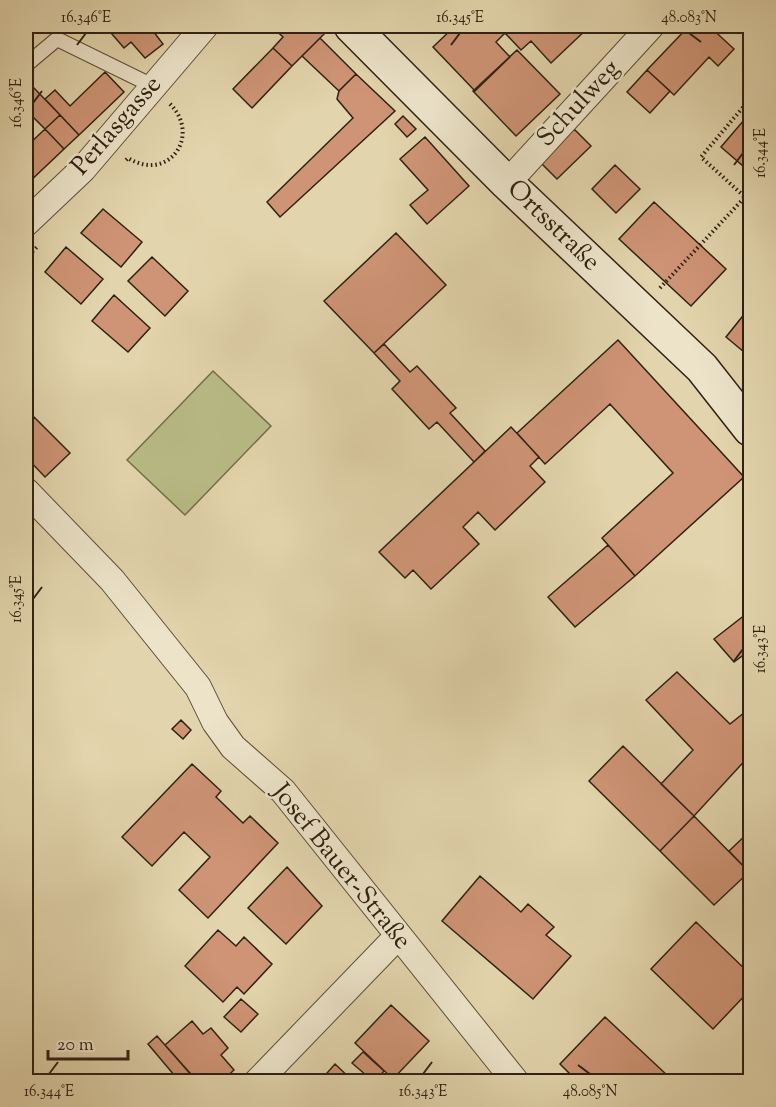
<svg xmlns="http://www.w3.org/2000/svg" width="776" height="1107" font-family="'Sorts Mill Goudy',serif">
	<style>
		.green { fill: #b8bc86; stroke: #746e4c; stroke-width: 1.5 }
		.building { fill: #ce9475; stroke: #2f2112; stroke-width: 1.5 }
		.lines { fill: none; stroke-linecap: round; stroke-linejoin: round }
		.lane-casing { stroke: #5c4e38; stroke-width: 16 }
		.street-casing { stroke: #5c4e38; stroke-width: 28 }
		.secondary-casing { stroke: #2f2112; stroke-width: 36 }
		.path { stroke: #2f2112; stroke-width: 4; stroke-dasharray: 1.5 3; stroke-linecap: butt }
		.lane { stroke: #ece3c9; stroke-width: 14 }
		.street { stroke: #ece3c9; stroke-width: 26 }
		.secondary { stroke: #ece3c9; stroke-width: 33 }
		.ticks { fill: none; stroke: #2f2112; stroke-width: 2 }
		.labels { text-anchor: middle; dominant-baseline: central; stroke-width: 5; stroke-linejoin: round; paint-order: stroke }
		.street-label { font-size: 26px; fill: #2f2112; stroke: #ece3c9 }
		.neatline { fill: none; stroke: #2f2112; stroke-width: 2 }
		.ticks-label { font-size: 15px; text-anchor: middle; fill: #2f2112 }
	</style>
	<rect width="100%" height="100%" fill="#e2d4ac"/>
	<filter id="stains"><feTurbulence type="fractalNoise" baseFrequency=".00333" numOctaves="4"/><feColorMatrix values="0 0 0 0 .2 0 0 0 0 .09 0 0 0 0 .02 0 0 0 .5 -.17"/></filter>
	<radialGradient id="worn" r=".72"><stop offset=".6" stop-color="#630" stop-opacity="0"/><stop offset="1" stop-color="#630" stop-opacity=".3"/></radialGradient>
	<path class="green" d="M213,371L271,426L185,515L127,460Z"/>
	<path class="building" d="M105,26H151L150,27L163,44L145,58L131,42L124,48Z
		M254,26H270L262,33Z
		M271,26H315L324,34L292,66L273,48L283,37Z
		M455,26H590L551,63L531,41L521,50L505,33L496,42L510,57L475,91L433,47Z
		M689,26H709L734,49L718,66L709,57L674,95L647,70Z
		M320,38L356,74L339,91L302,56Z
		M273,48L292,66L252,108L233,89Z
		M517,50L560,94L516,136L473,91Z
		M647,70L670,91L650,113L627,92Z
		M105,72L124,92L79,135L45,99L55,90L70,106Z
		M356,74L395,111L280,217L267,202L353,118L337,99L339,91Z
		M34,88L60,115L45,129L34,118L26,125V96Z
		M750,113V172L721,147Z
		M60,115L79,135L64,149L45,129Z
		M403,116L416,129L407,137L395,124Z
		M45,129L64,149L26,185V147Z
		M574,129L591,146L557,179L540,162Z
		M425,137L469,186L427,224L410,205L428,190L400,159Z
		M615,165L640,189L616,213L592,189Z
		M654,202L726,269L691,306L619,239Z
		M103,209L142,242L121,267L81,233Z
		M396,233L446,285L374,353L324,301Z
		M66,247L103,279L81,304L45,272Z
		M152,257L188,291L165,316L128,281Z
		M114,295L150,328L128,352L92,321Z
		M750,307V344L744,352L726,337Z
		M618,340L744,477L635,576L602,538L673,473L610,404L545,464L517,433Z
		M384,344L410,372L417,366L456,408L450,413L485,451L474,462L437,422L429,429L392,389L400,381L374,353Z
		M750,344V358L744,352Z
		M26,408L34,417L26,426Z
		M34,417L70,453L45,477L26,457V426Z
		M511,427L539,457L530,466L545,482L495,530L478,512L463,527L479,544L431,589L413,570L405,578L379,552Z
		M608,545L635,576L575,627L548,597Z
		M750,611V650L734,662L714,639Z
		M677,672L730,724L750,708V755L694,816L661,784L693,750L646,700Z
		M181,720L191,730L183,739L172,729Z
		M623,746L694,816L660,851L589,781Z
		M192,764L221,791L216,797L243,823L250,816L278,843L208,918L179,890L210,857L184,832L152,866L122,837Z
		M694,816L749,872L714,905L660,851Z
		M750,831V871L749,872L729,851Z
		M287,867L322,906L286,944L248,908Z
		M480,876L521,912L528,904L554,927L546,935L571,956L533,999L442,921Z
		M696,922L750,974V990L713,1029L651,969Z
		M218,930L236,946L244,937L272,964L244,994L237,987L223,1002L185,966Z
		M241,999L258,1014L241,1032L224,1017Z
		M391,1005L429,1041L393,1079L355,1043Z
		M605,1017L668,1076L663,1082H578L560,1064Z
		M192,1021L203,1034L211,1028L228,1048L221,1055L234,1070L221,1082H198L165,1045Z
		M157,1036L193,1077L188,1082H180L148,1044Z
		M363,1052L384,1071L374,1082L352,1063Z
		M335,1064L354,1082H319Z"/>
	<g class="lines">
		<defs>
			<path id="lane" d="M26,65L57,39L153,86"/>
			<path id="street" d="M507,183L651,26
				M26,223L83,169L205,26
				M26,491L112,580L198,687L215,722L233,747L283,791L516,1082
				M257,1082L397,937"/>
			<path id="secondary" d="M351,26L507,183L702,368L750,429"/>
		</defs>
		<use href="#lane" class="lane-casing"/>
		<use href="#street" class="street-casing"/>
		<use href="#secondary" class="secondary-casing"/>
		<path class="path" d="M126,160L128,158C168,183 202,136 170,104
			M26,258L37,247
			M660,288L745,197L701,157L750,99"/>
		<use href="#lane" class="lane"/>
		<use href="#street" class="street"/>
		<use href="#secondary" class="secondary"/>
	</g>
	<path class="ticks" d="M689,33L701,42M77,45L86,33M451,45L460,33M33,103L42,91M734,165L743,153M33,599L42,587M734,661L743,649M578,1065L590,1074M49,1074L58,1062M423,1074L432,1062"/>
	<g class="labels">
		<g class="street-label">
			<text transform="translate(579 104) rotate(-47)">Schulweg</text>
			<text transform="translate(117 126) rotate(-49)">Perlasgasse</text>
			<text transform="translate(553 226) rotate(44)">Ortsstraße</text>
			<text transform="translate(341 867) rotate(51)">Josef Bauer-Straße</text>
		</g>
	</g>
	<rect width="776" height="1107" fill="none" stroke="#e2d4ac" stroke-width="66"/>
	<path d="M48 1050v9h80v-9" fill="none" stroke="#2f2112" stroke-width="3"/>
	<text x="57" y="1050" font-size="18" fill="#2f2112" stroke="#ece3c9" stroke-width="4.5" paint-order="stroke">20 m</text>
	<rect x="33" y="33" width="710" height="1041" class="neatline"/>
	<g class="ticks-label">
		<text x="86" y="22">16.346°E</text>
		<text x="460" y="22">16.345°E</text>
		<text x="689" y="22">48.083°N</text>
		<text transform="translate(16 103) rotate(-90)" y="5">16.346°E</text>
		<text transform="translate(760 153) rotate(-90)" y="5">16.344°E</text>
		<text transform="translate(16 599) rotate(-90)" y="5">16.345°E</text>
		<text transform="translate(760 649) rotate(-90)" y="5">16.343°E</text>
		<text x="49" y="1096">16.344°E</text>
		<text x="423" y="1096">16.343°E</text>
		<text x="590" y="1096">48.085°N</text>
	</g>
	<rect width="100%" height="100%" filter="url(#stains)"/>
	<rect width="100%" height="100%" fill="url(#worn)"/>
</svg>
